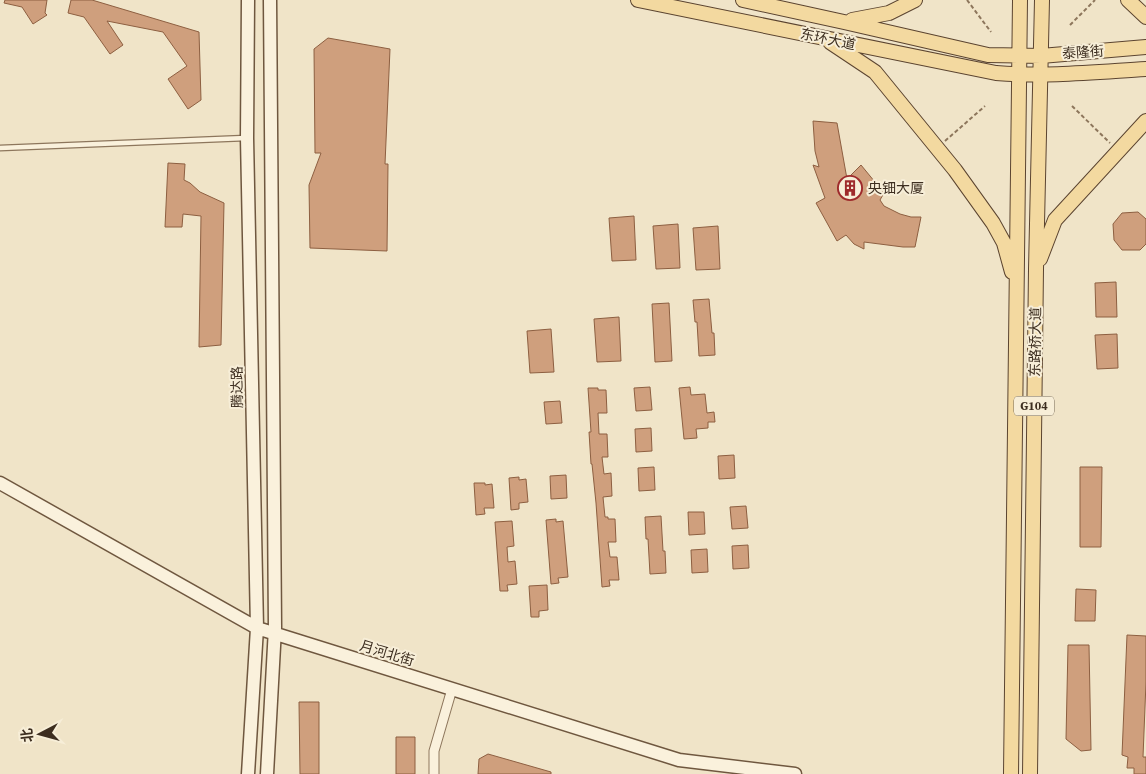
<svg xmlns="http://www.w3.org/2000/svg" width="1146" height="774" font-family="'Source Serif 4','Noto Sans SC',serif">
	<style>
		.building { fill: #cf9f7d; stroke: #8d5f41 }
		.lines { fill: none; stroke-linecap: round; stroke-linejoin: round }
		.lane-casing { stroke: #8d765c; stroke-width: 7 }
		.street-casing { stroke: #8d765c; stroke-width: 11 }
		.secondary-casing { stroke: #6f573f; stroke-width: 15 }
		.primary-casing { stroke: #5b4430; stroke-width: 16 }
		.path { stroke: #8d765c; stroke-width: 2; stroke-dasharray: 4 2.5; stroke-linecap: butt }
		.lane { stroke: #faf1dc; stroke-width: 4.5 }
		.street { stroke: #faf1dc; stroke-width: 9 }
		.secondary { stroke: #faf1dc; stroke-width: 12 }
		.primary { stroke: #f3d9a0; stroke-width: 14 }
		.labels { text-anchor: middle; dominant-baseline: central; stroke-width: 4; stroke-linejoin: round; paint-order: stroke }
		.shield { fill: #f7eed8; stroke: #756857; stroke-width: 1 }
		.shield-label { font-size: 12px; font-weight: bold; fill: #3d2e20 }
		.street-label { font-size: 14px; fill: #3d2e20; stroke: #f7eed8 }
		.poi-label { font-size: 14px; fill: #3d2e20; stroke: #f7eed8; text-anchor: start }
	</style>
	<rect width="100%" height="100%" fill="#f0e4c8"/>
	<path class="building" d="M5,0H47L45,13L47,15L33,24L22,7L4,3Z
		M71,0H92L199,32L201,100L188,109L168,79L187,66L163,32L107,21L123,45L110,54L84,17L68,13Z
		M328,38L390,49L385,164H388L387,251L310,248L309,185L321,153H315L314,49Z
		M813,121L837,123L847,179L861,165L884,193L880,200L884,206L900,214L911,217H921L915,247H903L864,242V249L854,244L846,235L837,241L816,203L825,198L813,165L819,167L815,151Z
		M168,163L185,164L184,180L190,183L200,192L224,203L221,345L199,347L201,216L183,214L182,227H165Z
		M1138,212L1146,219V244L1140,250H1122L1114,240L1113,224L1122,213Z
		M634,216L636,260L612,261L609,218Z
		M678,224L680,268L656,269L653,226Z
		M718,226L720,269L696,270L693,228Z
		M1116,282L1117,317H1096L1095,283Z
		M709,299L712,333H714L715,355L699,356L697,322H695L693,300Z
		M669,303L672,361L655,362L652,304Z
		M619,317L621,361L597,362L594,319Z
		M551,329L554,372L530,373L527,331Z
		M1117,334L1118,368L1097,369L1095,335Z
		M650,387L652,410L636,411L634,388Z
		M690,387L691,395L705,394L707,413L714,412L715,422H708V428L696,429L697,438L684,439L679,388Z
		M588,388H598V390H606L607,413H598L599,434H607L608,457H602L604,474L611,473L612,496L603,497L605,517H608V519H615L616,542H608L610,557H617L619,580H609L610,586L602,587L596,503L592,464H591L589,432H591Z
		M560,401L562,423L546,424L544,402Z
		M651,428L652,451L636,452L635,429Z
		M734,455L735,478L719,479L718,456Z
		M654,467L655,490L639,491L638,468Z
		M1080,467H1102L1101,547H1080Z
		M566,475L567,498L551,499L550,476Z
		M519,477V480L526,479L528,502L519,503V509L511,510L509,478Z
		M474,483H485V485L492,484L494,508H484L485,514L476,515Z
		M746,506L748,528L732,529L730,507Z
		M688,512H704L705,534L689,535Z
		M661,516L663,551H665L666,573L650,574L648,539H646L645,517Z
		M556,519V522L563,521L568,577L558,578L559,583L551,584L546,520Z
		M512,521L514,546L507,547L508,562L515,561L517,584L507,585L508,591H500L495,522Z
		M748,545L749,568L733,569L732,546Z
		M707,549L708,572L692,573L691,550Z
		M547,585L548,610L539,611V617H531L529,586Z
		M1076,589L1096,590L1095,621H1075Z
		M1127,635L1146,636V682L1143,757H1146V774H1134V768H1127L1128,757L1122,755Z
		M1068,645H1089L1091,750L1081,751L1066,739Z
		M299,702H319V774H300Z
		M396,737H415V774H396Z
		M488,754L551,772V774H478L479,759Z"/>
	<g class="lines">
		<defs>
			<path id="lane" d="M0,148L246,138"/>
			<path id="street" d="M434,774V751L452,689"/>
			<path id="secondary" d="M0,483L257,628L679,760L795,774
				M248,774L257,628L247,138L248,0
				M267,774L275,628L270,0"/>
			<path id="primary" d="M638,0L996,73C1046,77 1096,72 1146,69
				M743,0L844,22L988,55L1041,56L1146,47
				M1128,0L1146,17
				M852,20L889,13L915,0
				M830,42L875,72L955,170L993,223L1004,243L1012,272
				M1040,259L1055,220L1146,121
				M1011,774L1020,0
				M1030,774L1036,269L1042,0"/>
		</defs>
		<use href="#lane" class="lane-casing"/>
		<use href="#street" class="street-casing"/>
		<use href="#secondary" class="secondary-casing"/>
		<use href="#primary" class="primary-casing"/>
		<path class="path" d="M967,0L991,32
			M1070,25L1095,0
			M1072,106L1110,143
			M945,141L985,106"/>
		<use href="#lane" class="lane"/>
		<use href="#street" class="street"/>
		<use href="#secondary" class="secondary"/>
		<use href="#primary" class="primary"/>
	</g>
	<defs>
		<symbol id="building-ring" viewBox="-11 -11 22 22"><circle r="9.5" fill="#f7eed8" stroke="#9e2a2b" stroke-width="1.5"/><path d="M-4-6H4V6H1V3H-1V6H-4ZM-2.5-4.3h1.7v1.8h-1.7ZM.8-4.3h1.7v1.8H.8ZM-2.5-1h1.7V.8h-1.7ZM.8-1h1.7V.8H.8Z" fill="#9e2a2b"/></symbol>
	</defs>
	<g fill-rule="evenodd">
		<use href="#building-ring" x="836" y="174" width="28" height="28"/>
	</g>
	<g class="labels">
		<rect class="shield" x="1014" y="396.5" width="40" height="19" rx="4"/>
		<g class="shield-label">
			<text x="1034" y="406">G104</text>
		</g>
		<g class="street-label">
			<text transform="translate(828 39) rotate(12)">东环大道</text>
			<text transform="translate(1083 52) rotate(-4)">泰隆街</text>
			<text transform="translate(1035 342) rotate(-89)">东路桥大道</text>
			<text transform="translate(237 387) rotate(-91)">腾达路</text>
			<text transform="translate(387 653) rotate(17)">月河北街</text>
		</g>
		<g class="poi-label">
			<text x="868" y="188">央钿大厦</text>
		</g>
	</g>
	<g transform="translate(40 734) rotate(264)" stroke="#f7eed8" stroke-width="4" paint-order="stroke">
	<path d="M0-4L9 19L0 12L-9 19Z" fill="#3d2e20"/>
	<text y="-8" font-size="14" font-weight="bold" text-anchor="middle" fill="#3d2e20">北</text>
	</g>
</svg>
